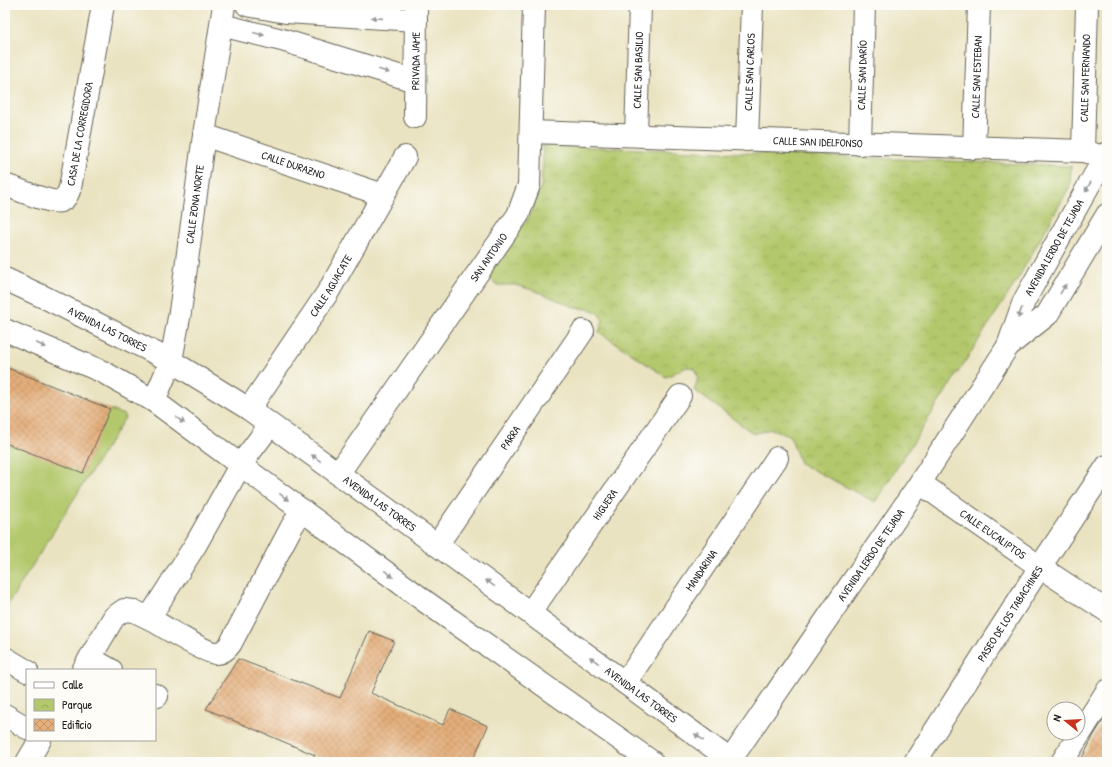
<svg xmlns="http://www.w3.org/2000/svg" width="1112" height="767" font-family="'Patrick Hand',sans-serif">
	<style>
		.grass { fill: #b3c86c; stroke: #687244 }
		.park { fill: url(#park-crowns); stroke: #687244 }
		.building { fill: url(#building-cross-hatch) }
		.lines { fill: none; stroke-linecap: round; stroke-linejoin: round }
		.minor-casing { stroke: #646256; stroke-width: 24 }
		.minor { stroke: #fff; stroke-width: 22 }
		.oneway { fill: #999 }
		.labels { text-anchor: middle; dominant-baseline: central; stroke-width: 3; stroke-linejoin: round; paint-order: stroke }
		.street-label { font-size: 11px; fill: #1c1c1c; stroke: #fdfcf7 }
	</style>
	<defs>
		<pattern id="park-crowns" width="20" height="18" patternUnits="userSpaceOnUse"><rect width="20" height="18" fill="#b3c86c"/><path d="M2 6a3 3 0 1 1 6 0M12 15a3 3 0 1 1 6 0" fill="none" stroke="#99ab5d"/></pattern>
		<pattern id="building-cross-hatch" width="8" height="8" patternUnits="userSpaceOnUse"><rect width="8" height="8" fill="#e4ae7a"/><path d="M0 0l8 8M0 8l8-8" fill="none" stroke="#c39569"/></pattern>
	</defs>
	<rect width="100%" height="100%" fill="#fdfcf7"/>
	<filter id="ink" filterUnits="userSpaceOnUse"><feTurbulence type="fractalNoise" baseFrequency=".025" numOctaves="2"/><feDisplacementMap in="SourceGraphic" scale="8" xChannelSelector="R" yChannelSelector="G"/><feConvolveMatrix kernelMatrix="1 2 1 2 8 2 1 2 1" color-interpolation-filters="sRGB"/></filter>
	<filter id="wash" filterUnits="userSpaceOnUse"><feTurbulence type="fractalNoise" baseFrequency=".012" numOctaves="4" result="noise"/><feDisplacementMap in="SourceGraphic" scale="16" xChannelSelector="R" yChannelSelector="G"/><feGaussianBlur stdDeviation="0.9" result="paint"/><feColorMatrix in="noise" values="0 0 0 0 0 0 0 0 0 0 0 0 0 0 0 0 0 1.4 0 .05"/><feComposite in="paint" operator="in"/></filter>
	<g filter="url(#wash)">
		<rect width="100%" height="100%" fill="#eae3c1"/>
		<path class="grass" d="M5,367L126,416L5,609Z"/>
		<path class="park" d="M542,145L1071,166L1070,186L1016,282L875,502L800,463C796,453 794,444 789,435L771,429L754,434L694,390L698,379L695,368L687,367L666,377L599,332L603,320L598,313L590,309L577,308L533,290L515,285H497L485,274L528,219L541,186L543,162Z"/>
		<g id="blocks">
			<path class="building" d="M5,367L110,409L83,473L5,443Z
				M369,631L394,641L371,693L443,725L450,709L488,726L472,762H312L315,755L206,709L238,659L340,698Z
				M1107,714V762H1080L1094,735Z"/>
		</g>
	</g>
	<g filter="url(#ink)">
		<use href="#blocks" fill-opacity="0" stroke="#646256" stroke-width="1"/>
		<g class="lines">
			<defs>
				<g id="minor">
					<path d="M247,5L286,12L416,20"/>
					<path d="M221,25L282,40L415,81"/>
					<path id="s1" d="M415,117L416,6"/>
					<path id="s2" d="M531,132L1083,151L1104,157"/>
					<path id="s3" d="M204,135L383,195"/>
					<path id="s4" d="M636,135L640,5"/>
					<path id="s5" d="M747,140L752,5"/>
					<path id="s6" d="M860,144L864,5"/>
					<path id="s7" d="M974,148L979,5"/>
					<path id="s8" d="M1083,151L1087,5"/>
					<path id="s9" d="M5,185C15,188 53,205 61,201C67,198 68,193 70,188L103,5"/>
					<path id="s10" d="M5,279L48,299L171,361L249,409L437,545L733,762"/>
					<path d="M5,330L103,372L154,401L426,602L652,762"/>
					<path d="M1008,346L1047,315L1107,215"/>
					<path id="s11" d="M154,401L171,361L180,312L204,135L224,5"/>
					<path id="s12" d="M249,409L328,292L405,157"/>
					<path id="s13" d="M338,474L518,215L529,185L534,5"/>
					<path id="s14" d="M920,483L1040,567L1107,611"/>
					<path id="s15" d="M437,545L583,331"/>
					<path id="s16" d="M530,613L680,396"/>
					<path d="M149,618C161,625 205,653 216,653C223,653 227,649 231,643L291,528L302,510"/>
					<path d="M5,658L27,671"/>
					<path d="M90,658L111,670"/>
					<path d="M83,670L114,617L124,610L134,611L149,618L196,544L241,464L270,425"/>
					<path id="s17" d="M625,683L777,458"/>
					<path d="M155,695L157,696"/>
					<path d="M5,715L27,728"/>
					<path d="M27,762L40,740"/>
					<path id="s18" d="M729,762L920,483L1008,346L1024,301L1107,153"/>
					<path id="s19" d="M915,762L1040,567L1107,466"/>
					<path d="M1062,762L1107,691"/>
				</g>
			</defs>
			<use href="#minor" class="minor-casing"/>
			<use href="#minor" class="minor"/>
		</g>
		<defs><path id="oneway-solid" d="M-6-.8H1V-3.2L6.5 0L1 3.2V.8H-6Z"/></defs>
		<g class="oneway">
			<use href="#oneway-solid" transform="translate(377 18) rotate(-176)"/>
			<use href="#oneway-solid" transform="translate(259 34) rotate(14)"/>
			<use href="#oneway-solid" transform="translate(384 71) rotate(17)"/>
			<use href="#oneway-solid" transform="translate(1088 187) rotate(119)"/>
			<use href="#oneway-solid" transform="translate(1063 289) rotate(-59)"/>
			<use href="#oneway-solid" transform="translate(1020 313) rotate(109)"/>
			<use href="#oneway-solid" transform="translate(41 345) rotate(24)"/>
			<use href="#oneway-solid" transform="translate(180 420) rotate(36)"/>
			<use href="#oneway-solid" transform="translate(316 458) rotate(-144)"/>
			<use href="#oneway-solid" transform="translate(284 497) rotate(37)"/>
			<use href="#oneway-solid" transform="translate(389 574) rotate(37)"/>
			<use href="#oneway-solid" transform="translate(490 583) rotate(-144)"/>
			<use href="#oneway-solid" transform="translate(594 660) rotate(-144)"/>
			<use href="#oneway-solid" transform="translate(699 737) rotate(-144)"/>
		</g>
	</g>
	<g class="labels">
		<g class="street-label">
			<text stroke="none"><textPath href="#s1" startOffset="56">PRIVADA JAME</textPath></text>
			<text stroke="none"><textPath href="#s4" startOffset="65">CALLE SAN BASILIO</textPath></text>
			<text stroke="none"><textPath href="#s5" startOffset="68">CALLE SAN CARLOS</textPath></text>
			<text stroke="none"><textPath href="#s6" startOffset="69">CALLE SAN DARÍO</textPath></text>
			<text stroke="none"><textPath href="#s7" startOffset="71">CALLE SAN ESTEBAN</textPath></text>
			<text stroke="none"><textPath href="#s8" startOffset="73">CALLE SAN FERNANDO</textPath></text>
			<text stroke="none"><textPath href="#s9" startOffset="130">CASA DE LA CORREGIDORA</textPath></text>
			<text stroke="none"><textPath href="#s2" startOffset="287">CALLE SAN IDELFONSO</textPath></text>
			<text stroke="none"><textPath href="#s3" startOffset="94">CALLE DURAZNO</textPath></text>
			<text stroke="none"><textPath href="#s11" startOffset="202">CALLE ZONA NORTE</textPath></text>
			<text stroke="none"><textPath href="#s18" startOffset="610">AVENIDA LERDO DE TEJADA</textPath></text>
			<text stroke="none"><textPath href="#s13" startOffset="264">SAN ANTONIO</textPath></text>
			<text stroke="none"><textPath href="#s12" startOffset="148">CALLE AGUACATE</textPath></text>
			<text stroke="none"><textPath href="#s10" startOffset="114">AVENIDA LAS TORRES</textPath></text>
			<text stroke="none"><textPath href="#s15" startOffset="130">PARRA</textPath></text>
			<text stroke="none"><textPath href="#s10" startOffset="438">AVENIDA LAS TORRES</textPath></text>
			<text stroke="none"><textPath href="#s16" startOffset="132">HIGUERA</textPath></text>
			<text stroke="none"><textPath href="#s14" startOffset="89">CALLE EUCALIPTOS</textPath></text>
			<text stroke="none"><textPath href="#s18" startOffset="251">AVENIDA LERDO DE TEJADA</textPath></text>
			<text stroke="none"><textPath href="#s17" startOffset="136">MANDARINA</textPath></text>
			<text stroke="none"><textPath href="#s19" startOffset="176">PASEO DE LOS TABACHINES</textPath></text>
			<text stroke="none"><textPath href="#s10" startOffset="762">AVENIDA LAS TORRES</textPath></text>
		</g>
	</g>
	<rect width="1112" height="767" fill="none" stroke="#fdfcf7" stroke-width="20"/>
	<rect x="26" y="669" width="130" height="72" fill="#fdfcf7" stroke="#a3a29f"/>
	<rect x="34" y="682" width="20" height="6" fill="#ffffff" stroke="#a3a29f"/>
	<text x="62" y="689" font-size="12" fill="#1c1c1c">Calle</text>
	<rect x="34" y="699" width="20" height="12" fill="url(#park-crowns)" stroke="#a3a29f"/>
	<text x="62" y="709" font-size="12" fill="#1c1c1c">Parque</text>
	<rect x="34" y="719" width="20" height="12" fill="url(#building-cross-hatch)" stroke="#a3a29f"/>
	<text x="62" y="729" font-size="12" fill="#1c1c1c">Edificio</text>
	<g transform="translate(1066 721) rotate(288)"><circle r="19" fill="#fdfcf7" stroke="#a3a29f"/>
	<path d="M0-3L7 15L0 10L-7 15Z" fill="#c8321e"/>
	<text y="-6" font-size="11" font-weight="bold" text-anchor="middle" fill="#1c1c1c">N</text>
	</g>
</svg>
